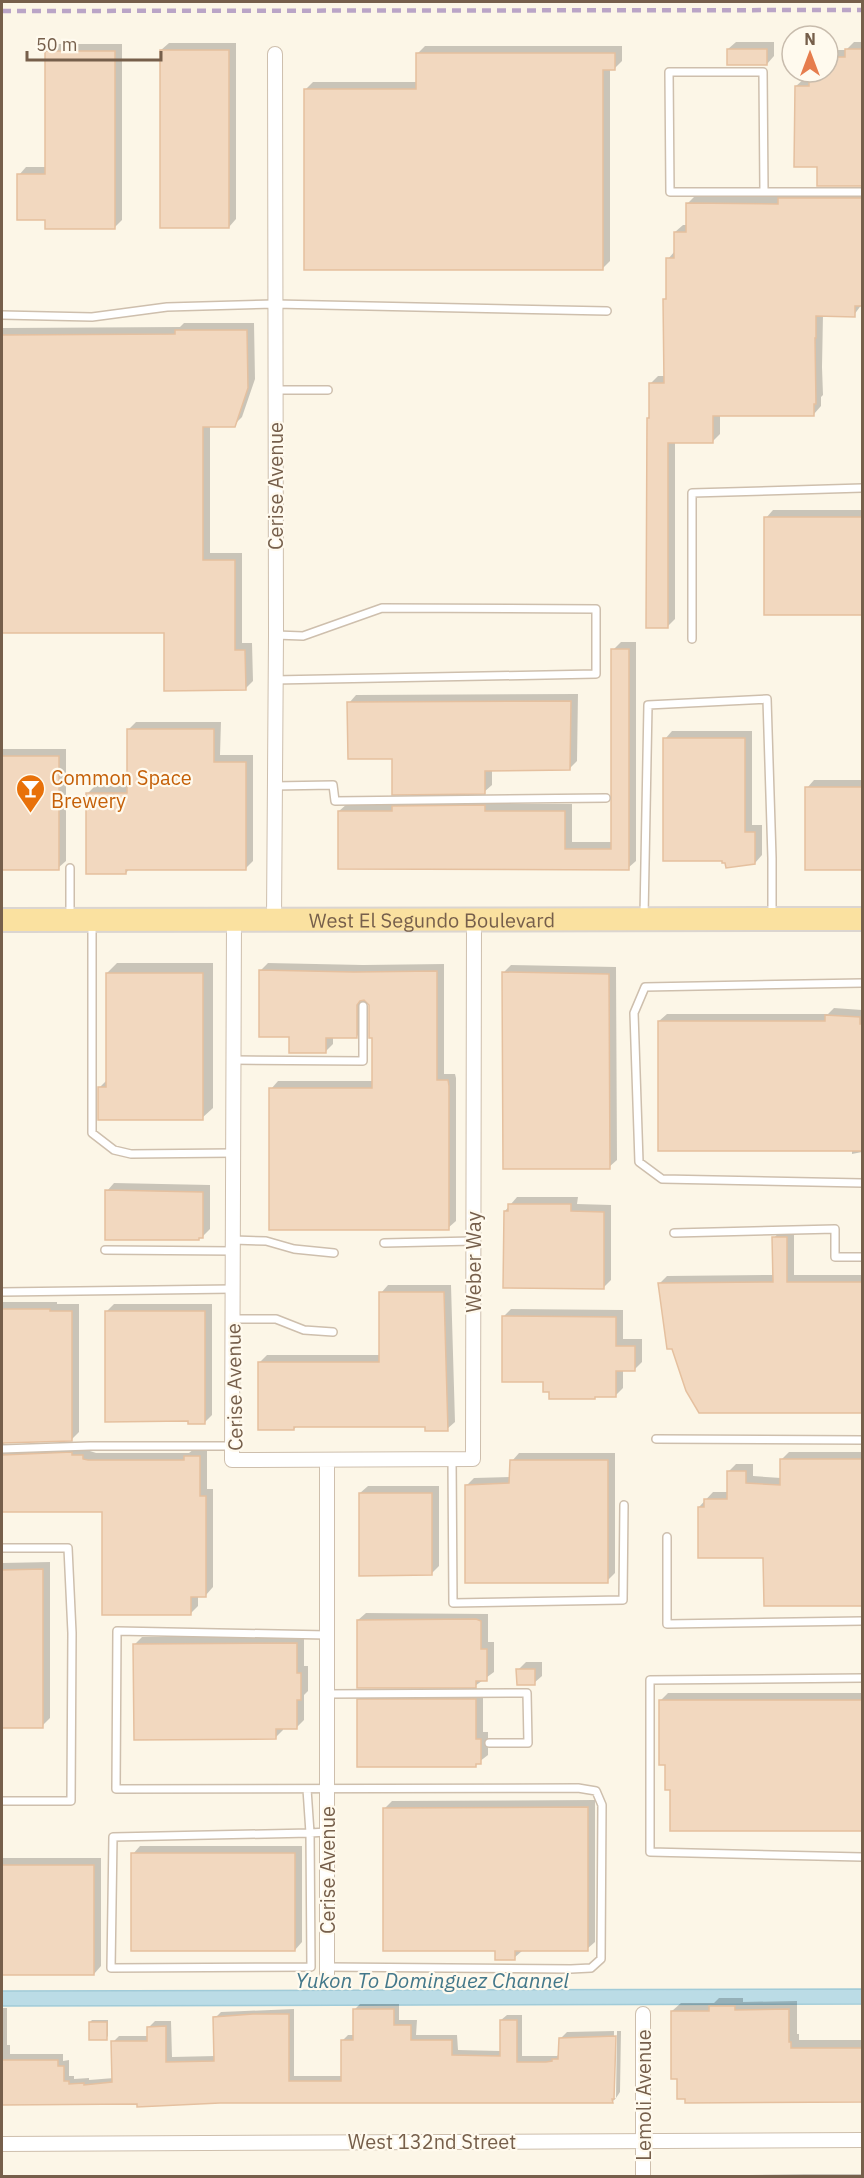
<svg xmlns="http://www.w3.org/2000/svg" width="864" height="2178" font-family="'IBM Plex Sans',sans-serif">
	<style>
		.water { fill: #bbdce6; stroke: #a1cbd8; stroke-width: 1.5 }
		.shadow { fill: #0003 }
		.building { fill: #f2d8bf; stroke: #e5c09f; stroke-width: 1.5 }
		.lines { fill: none; stroke-linecap: round; stroke-linejoin: round }
		.lane-casing { stroke: #cebfad; stroke-width: 10 }
		.street-casing { stroke: #cebfad; stroke-width: 16 }
		.primary-casing { stroke: #dbd5d0; stroke-width: 26 }
		.lane { stroke: #fff; stroke-width: 7 }
		.street { stroke: #fff; stroke-width: 14 }
		.primary { stroke: #fae1a0; stroke-width: 22 }
		.rail { stroke: #baa5c7; stroke-width: 4.5; stroke-dasharray: 9 6; stroke-linecap: butt }
		.labels { text-anchor: middle; dominant-baseline: central; stroke-width: 4.5; stroke-linejoin: round; paint-order: stroke }
		.street-label { font-size: 20px; fill: #765f4b; stroke: #fffaee }
		.food-label { font-size: 20px; fill: #c56008; stroke: #fffaee; text-anchor: start }
		.water-label { font-size: 21px; font-style: italic; fill: #44788a; stroke: #fffaee }
	</style>
	<rect width="100%" height="100%" fill="#fcf6e7"/>
	<path class="water" d="M862,1989V2004L2,2006V1991Z"/>
	<path class="shadow" d="M736,42H774V56L767,64L728,49Z
		M854,42H862V185H818V165L796,86L804,79H811V72H828V50H846Z
		M169,43H236V219L229,227L161,50Z
		M55,44H122V220L114,228L47,219L19,175L26,167H47V52Z
		M425,46H622V61L614,69H610V261L602,269L305,90L313,82H418V53Z
		M862,190V304L854,315H823L822,367L823,395L821,397V406L814,414H720V434L712,442H675V619L667,627L648,418L651,416L650,384L658,376H665V300L668,297V259L675,251V232L683,225H687V204L695,196L782,197L787,191Z
		M184,323H254L255,379L242,417L234,425H210V553H242V643H252L253,681L245,689L166,632H2V328L180,327Z
		M773,510H862V613H766V518Z
		M621,642H636V861L628,868L339,811L347,804H397L401,799L492,798V804H572V842H613V650Z
		M578,694L577,761L569,769H492V785L484,792L394,757L349,703L356,695Z
		M136,722H221L220,755H253V861L245,869L130,868L126,873L88,793L95,786H128L129,729Z
		M672,731H752V825H762V855L755,863L665,739Z
		M2,749H66V861L58,868H2Z
		M814,780H862V868H807V788Z
		M117,963H213V1108L202,1118L99,1088L107,1080V973Z
		M268,963L363,965L444,964V1074H455L456,1078V1221L448,1228L271,1089L278,1081H374V1037L369,1002L365,1000L364,1029L357,1036H333V1044L325,1052L290,1036L261,970Z
		M511,965L616,967L617,1160L609,1167L504,972Z
		M834,1008L862,1010V1152L852,1154V1150L659,1021L667,1014H828Z
		M114,1183L210,1185V1229L203,1236L107,1191Z
		M517,1197H578L577,1204L611,1205V1280L603,1288L505,1211Z
		M781,1230H794V1275H862V1412H700L660,1283L667,1276L774,1275V1238Z
		M388,1285H451L455,1422L447,1429L427,1426H297L294,1429L259,1363L267,1355H381V1293Z
		M2,1302H57V1304H79V1432L72,1439L2,1442Z
		M114,1304H212V1415L205,1422L106,1312Z
		M511,1309L623,1310V1339H642V1362L634,1370H623V1388L616,1395L550,1390L503,1317Z
		M2,1442L10,1448H90V1451L96,1453H189L194,1449H207V1489H213V1587L206,1595H198V1606L191,1613L104,1511H2Z
		M789,1452H862V1604L765,1605V1557L699,1507L713,1492H728L729,1471L736,1464H753V1476L781,1478V1460Z
		M519,1453H615V1573L607,1581L467,1485L474,1478L511,1477L512,1461Z
		M368,1486H439V1566L431,1574L360,1493Z
		M50,1562V1718L42,1726L2,1727V1563Z
		M366,1613L488,1614V1642H494V1672L475,1686L358,1620Z
		M304,1636V1666H308V1691L304,1695V1720L297,1727H283V1730L275,1738L135,1644L142,1637Z
		M526,1662H542V1676L534,1683L518,1670Z
		M366,1692H483V1732H488V1755L475,1765L358,1700Z
		M668,1693H862V1830L671,1829V1789L666,1764L661,1700Z
		M595,1800V1942L587,1949L522,1951L514,1958L496,1949L385,1808L392,1801Z
		M140,1846H302V1942L295,1950L133,1854Z
		M2,1858H101V1966L94,1974H2Z
		M719,1998H743V2002L797,2001V2034H799V2040H862V2101H686L678,2077L672,2011L681,2003H714Z
		M360,2004H399V2020H417L416,2035H457L458,2050L501,2051V2020L507,2015H522V2056H557L560,2053L561,2038L567,2032L614,2031L613,2098H616L612,2102L2,2103V2008H7V2045H10V2054H63V2061L69,2060V2076H74V2079L89,2078V2080L114,2078L113,2042L119,2036H149V2027L155,2021H171L172,2057L215,2056V2018L221,2012L294,2009V2076H342V2041L348,2035H355V2009Z
		M92,2020H108V2036L106,2038L90,2022Z
		M617,2031H621L620,2092L616,2098Z
		M805,2174H862V2176H683Z"/>
	<path class="building" d="M727,49H767V65H727Z
		M845,49H862V186H817V167H794L795,86H809V72H828V57H845Z
		M160,50H229V228H160Z
		M45,51H115V229H45V220H17V174H45Z
		M416,53H615V70H603V270H304V89H416Z
		M778,198H862V306H855V317L816,316V338H815L816,404H814V416H713V443H668V628H646L647,418H649V383H664L663,299H666V258H674V232H686V203L778,204Z
		M175,330H247L248,388L235,427H203V560H235V650H245L246,690L164,691V633H2V335L175,334Z
		M764,517H862V615H764Z
		M611,649H629V870L338,869V811H392V806L485,805V811H565V849H611Z
		M571,701L570,770L485,771V794L392,795V759H348L347,702Z
		M127,729H214V762H246V870H126V874H86V793H127Z
		M663,738H745V832H755V864L726,868L725,863H722V861H663Z
		M2,756H59V870H2Z
		M805,787H862V870H805Z
		M259,970L354,972L437,971V1080H448L449,1086V1230H269V1088H372V1038H369V1005L364,1000L360,1001L357,1005V1038H326V1053H289V1037H259Z
		M502,972L609,974L610,1169H503Z
		M106,973H203V1120H98V1087H106Z
		M825,1015L860,1017V1024H862V1151H658V1021H825Z
		M105,1190L203,1192V1238H199V1240H105Z
		M508,1204H571V1211L604,1212V1289L503,1288L504,1211H508Z
		M772,1237H787V1282H862V1413H699L686,1391L672,1349H667L658,1283L773,1282Z
		M379,1292H444L448,1431H425V1427H294V1430H258V1362H379Z
		M2,1309H50V1311H72V1441L2,1443Z
		M105,1311H205V1424H188V1421L105,1422Z
		M502,1316L616,1317V1346H635V1371H616V1397H595V1399H549V1392H543V1382H502Z
		M72,1452V1455H83V1459L88,1460H184V1456H200V1496H206V1597H191V1615H102V1512H2V1455Z
		M780,1459H862V1606H764L763,1558H698V1507H704V1499H727V1471H746V1483L780,1485Z
		M510,1460H608V1583H465V1485L509,1483Z
		M359,1493H432V1575L359,1576Z
		M43,1569V1728H2V1570Z
		M476,1619L481,1621V1649H487V1681H476V1688H357V1620Z
		M297,1643V1673H301V1700H297V1729H276V1739L134,1740L133,1644Z
		M516,1669H535V1685H517Z
		M357,1699H476V1739H481V1764H476V1767H357Z
		M659,1700H862V1831H670V1790H665V1765H659Z
		M588,1807V1951H515V1960H495V1951H383V1808Z
		M131,1853H295V1951H131Z
		M2,1865H94V1975H2Z
		M709,2006H735V2010L789,2009V2042H791V2048H862V2102L685,2103V2099H677V2079H671V2011H709Z
		M353,2009H394V2025H411V2040H452V2055L500,2056V2020H517V2062H546L552,2061V2059H558L559,2038L616,2036L614,2099H612L613,2103H220L137,2107V2104L2,2105V2060H58V2066H64V2081H69V2084L84,2083V2085L112,2082L111,2041H147V2027L166,2026V2062L214,2061L213,2017L253,2014H289V2081H341V2040H353Z
		M89,2022H107V2040H89Z"/>
	<g class="lines">
		<defs>
			<path id="lane" d="M764,192L763,72H669L670,192H862
				M2,315L92,317L167,307L275,304L607,311
				M275,390H328
				M692,639V493L862,488
				M274,680L596,674V609L382,608L303,636L276,635
				M274,786L333,785L335,801L606,798
				M70,868V917
				M644,916L648,705L767,699L772,858V916
				M92,922V1133L114,1150L131,1154L233,1153
				M862,983L645,987L634,1013L639,1162L662,1179L862,1183
				M233,1060L363,1061V1006
				M674,1233L835,1229V1257H862
				M233,1240L266,1241L294,1249L334,1253
				M384,1243L473,1241
				M105,1250L233,1251
				M2,1292L233,1289
				M233,1319H276L304,1330L333,1332
				M656,1439L862,1440
				M2,1449L90,1446H232
				M452,1459L453,1603L623,1600L624,1505
				M667,1537V1624L862,1621
				M2,1548H68L72,1633L71,1801H2
				M327,1635L117,1631L116,1789L578,1788L596,1791L602,1805L601,1959L591,1968L571,1969L327,1967
				M862,1678L650,1680V1852L862,1857
				M327,1694L527,1693L528,1743H489
				M307,1789L310,1833L327,1832
				M310,1833L311,1967L111,1968L113,1837Z"/>
			<path id="street" d="M234,919L232,1460L473,1459L474,919
				M274,919L276,635L275,54
				M327,1460V1980
				M2,2144L862,2140
				M643,2176V2014"/>
			<g id="primary">
				<path id="s1" d="M2,920L862,919"/>
			</g>
		</defs>
		<use href="#lane" class="lane-casing"/>
		<use href="#street" class="street-casing"/>
		<use href="#primary" class="primary-casing"/>
		<use href="#lane" class="lane"/>
		<use href="#street" class="street"/>
		<use href="#primary" class="primary"/>
		<path class="rail" d="M2,11L862,10"/>
	</g>
	<defs>
		<symbol id="bar-pin" viewBox="-11 -11 22 30"><path d="M0 17L-7.5 6A9.5 9.5 0 1 1 7.5 6Z" fill="#e8710a" stroke="#fffaee"/><path d="M-6-5H6L.8 .8V4.5H3.5V6h-7V4.5H-.8V.8Z" fill="#fff"/></symbol>
	</defs>
	<g fill-rule="evenodd">
		<use href="#bar-pin" x="14" y="772" width="33" height="45"/>
	</g>
	<g class="labels">
		<g class="street-label">
			<text transform="translate(275 486) rotate(-90)">Cerise Avenue</text>
			<text stroke="none"><textPath href="#s1" startOffset="430">West El Segundo Boulevard</textPath></text>
			<text transform="translate(473 1262) rotate(-90)">Weber Way</text>
			<text transform="translate(234 1387) rotate(-91)">Cerise Avenue</text>
			<text transform="translate(327 1870) rotate(-90)">Cerise Avenue</text>
			<text transform="translate(643 2095) rotate(-90)">Lemoli Avenue</text>
			<text x="432" y="2141">West 132nd Street</text>
		</g>
		<g class="food-label">
			<text x="51" y="777">Common Space<tspan x="51" dy="23">Brewery</tspan></text>
		</g>
		<g class="water-label">
			<text x="432" y="1980">Yukon To Dominguez Channel</text>
		</g>
	</g>
	<rect width="864" height="2178" fill="none" stroke="#765f4b" stroke-width="6"/>
	<g transform="translate(810 54)"><circle r="28" fill="#fffaee" stroke="#c8bcad" stroke-width="1.5"/>
	<path d="M0-4.5L10 22L0 15L-10 22Z" fill="#e67d4d"/>
	<text y="-9" font-size="16" font-weight="bold" text-anchor="middle" fill="#765f4b">N</text>
	</g>
	<path d="M27 51v9h134v-9" fill="none" stroke="#765f4b" stroke-width="3"/>
	<text x="36" y="51" font-size="18" fill="#765f4b" stroke="#fffaee" stroke-width="4.5" paint-order="stroke">50 m</text>
</svg>
